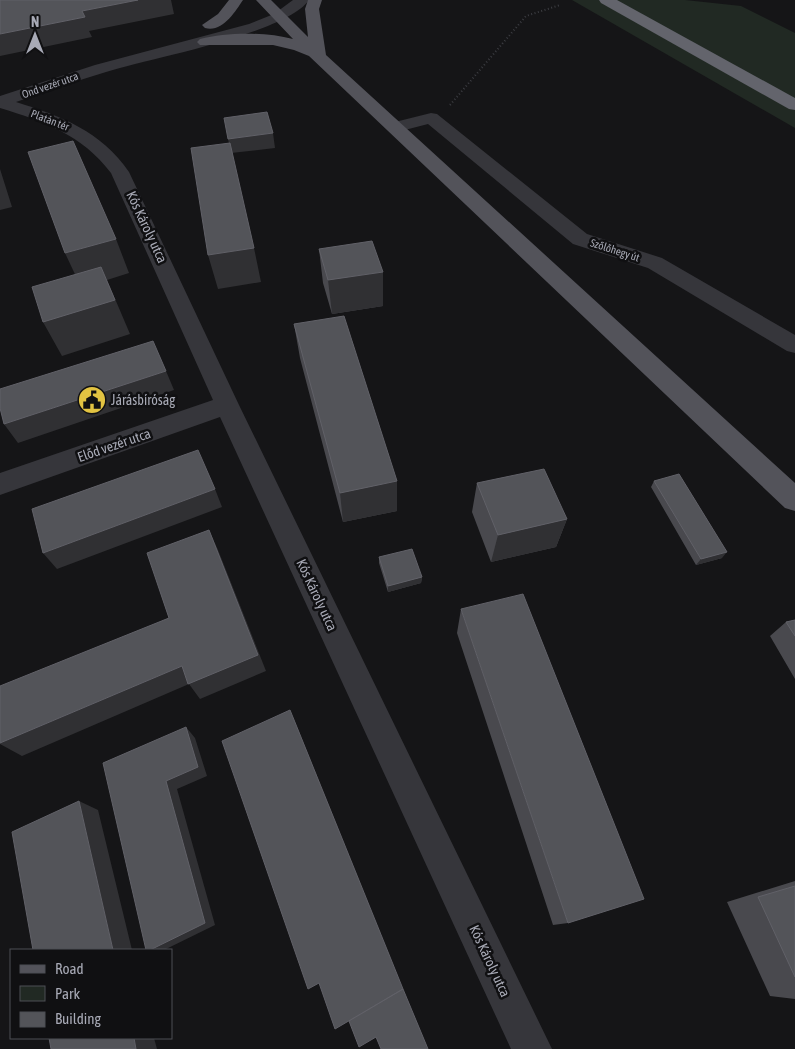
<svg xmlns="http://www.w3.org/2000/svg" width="795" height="1049" font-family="'Asap Condensed',sans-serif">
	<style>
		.green { fill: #212923 }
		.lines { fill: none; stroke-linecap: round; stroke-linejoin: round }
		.path { stroke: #3c3d42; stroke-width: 2; stroke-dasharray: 1 2.5; stroke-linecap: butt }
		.street { fill: #36363b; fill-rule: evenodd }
		.primary { fill: #53535a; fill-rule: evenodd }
		.highway { fill: #63646c; fill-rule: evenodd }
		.wall { fill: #49494e }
		.shaded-wall { fill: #303033 }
		.building { fill: #535459; stroke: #616168 }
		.labels { text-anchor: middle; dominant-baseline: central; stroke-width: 5; stroke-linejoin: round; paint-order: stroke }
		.far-street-label { font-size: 11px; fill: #a8aab6; stroke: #101012 }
		.street-label { font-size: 14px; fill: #a8aab6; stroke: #101012 }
		.poi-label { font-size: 14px; fill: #a8aab6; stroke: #101012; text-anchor: start }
	</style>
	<rect width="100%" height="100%" fill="#151517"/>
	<path class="green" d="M572,0H685L741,6L795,33V128Z"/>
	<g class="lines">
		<path class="path" d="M450,105L526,16L560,5"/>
		<path class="street" d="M293,0H309C285,34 151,58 106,72C76,81 46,92 16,102C61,116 101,131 129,172L239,405L552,1049H511L220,417L0,495V473L213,400L111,173C81,134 45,122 0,108V96L95,65L249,24L274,14Z
			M431,113L437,114L587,234L662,258L795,335V353L787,351L648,268L573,244L428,124L397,132L391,131L388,127L391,123Z"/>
		<path class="primary" d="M229,0H243C235,12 222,33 205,28L202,25L218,14Z
			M256,0H271L308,37L305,9L308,0H322L319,9L326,55L795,483V511L785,508L309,56L294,50L273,45H200L197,42L200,39C228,32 265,32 293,39Z"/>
		<path class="highway" d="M599,0H617L795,98V110L789,109L601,3Z"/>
	</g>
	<path class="wall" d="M319,249L383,306L332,314L323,283Z
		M294,324L397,511L343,522L300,358Z
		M654,481L722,558L696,565L651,487Z
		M477,483L567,519L556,547L491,562L472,512Z
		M379,557L422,577L421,583L388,592L379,563Z
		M461,609L568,923L553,925L457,633Z
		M795,620V679L770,636L786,622Z
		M795,881V999L770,996L727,902Z"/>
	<path class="shaded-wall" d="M138,0H171L174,14L89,31L92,37L0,56V34L82,11Z
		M273,133L275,148L231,153L228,139Z
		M0,169L12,207L0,210Z
		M116,239L129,273L107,280L130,334L62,356L43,322L81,287L65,253Z
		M254,248L261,282L218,289L208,255Z
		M383,272V306L332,314L328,280Z
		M166,371L174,390L18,443L4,424Z
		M397,481V511L343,522L340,493Z
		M215,489L222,507L57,569L43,553Z
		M567,519L556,547L491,562L498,535Z
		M209,530L218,550L266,671L200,699L189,684L22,756L0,744V743L182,666Z
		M727,552L722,558L696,565L701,559Z
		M422,577L421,583L388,592V586Z
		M290,710L296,724L428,1049Z
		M186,727L195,738L207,776L177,789L215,925L164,950H150L166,781Z
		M79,801L98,810L132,950H113Z
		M134,1038H154L157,1049H136Z"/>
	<path class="building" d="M0,0H138L82,11L85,17L0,34Z
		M267,112L273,133L228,139L224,118Z
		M73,141L116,239L65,253L28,152Z
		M230,143L254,248L208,255L191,148Z
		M372,241L383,272L328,280L319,249Z
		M101,267L115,300L43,322L32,287Z
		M344,316L397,481L340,493L294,324Z
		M153,341L166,371L4,424L0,408V389Z
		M198,450L215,489L43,553L32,509Z
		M544,469L567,519L498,535L477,483Z
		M679,474L727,552L701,559L654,481Z
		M209,530L258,655L188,684L182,666L0,743V686L169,618L147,553Z
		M412,549L422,577L388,586L379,557Z
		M523,594L644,899L568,923L461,609Z
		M795,620V636L786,622Z
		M290,710L403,989L335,1029L319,983L308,989L222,741Z
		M186,727L198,767L166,781L205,923L150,950H146L103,763Z
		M79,801L113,950H33L12,832Z
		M795,886V977L758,897Z
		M403,989L428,1049H381L376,1037L359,1047L349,1021Z
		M49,1038H134L136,1049H51Z"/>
	<defs>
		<symbol id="civic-disc" viewBox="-11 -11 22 22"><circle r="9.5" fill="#e2c342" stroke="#101012"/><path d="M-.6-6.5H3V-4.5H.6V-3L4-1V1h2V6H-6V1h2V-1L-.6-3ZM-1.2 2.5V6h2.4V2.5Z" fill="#111"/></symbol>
	</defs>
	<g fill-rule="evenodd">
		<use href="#civic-disc" x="76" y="384" width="32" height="32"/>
	</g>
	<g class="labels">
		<g class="far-street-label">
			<text transform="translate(50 85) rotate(-19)">Ond vezér utca</text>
			<text transform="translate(50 120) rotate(21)">Platán tér</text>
			<text transform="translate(615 250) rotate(18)">Szőlőhegy út</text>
		</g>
		<g class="street-label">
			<text transform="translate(147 227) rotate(65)">Kós Károly utca</text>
			<text transform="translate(114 445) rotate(-19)">Előd vezér utca</text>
			<text transform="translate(317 595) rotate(65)">Kós Károly utca</text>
			<text transform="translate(490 961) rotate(65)">Kós Károly utca</text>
		</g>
		<g class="poi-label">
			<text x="111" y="400">Járásbíróság</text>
		</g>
	</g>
	<rect x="10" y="949" width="162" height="90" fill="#101012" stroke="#4d4e54"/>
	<rect x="20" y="965" width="25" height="8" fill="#53535a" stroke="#4d4e54"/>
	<text x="55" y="974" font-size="15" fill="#a8aab6">Road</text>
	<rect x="20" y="986" width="25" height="15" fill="#212923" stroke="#4d4e54"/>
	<text x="55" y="999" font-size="15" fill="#a8aab6">Park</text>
	<rect x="20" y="1012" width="25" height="15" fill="#535459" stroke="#4d4e54"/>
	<text x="55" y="1024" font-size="15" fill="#a8aab6">Building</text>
	<g transform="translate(35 35)" stroke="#101012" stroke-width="4" paint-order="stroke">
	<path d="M0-4L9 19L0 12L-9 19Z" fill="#a8aab6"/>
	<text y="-8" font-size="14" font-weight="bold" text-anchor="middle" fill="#a8aab6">N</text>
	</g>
</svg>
